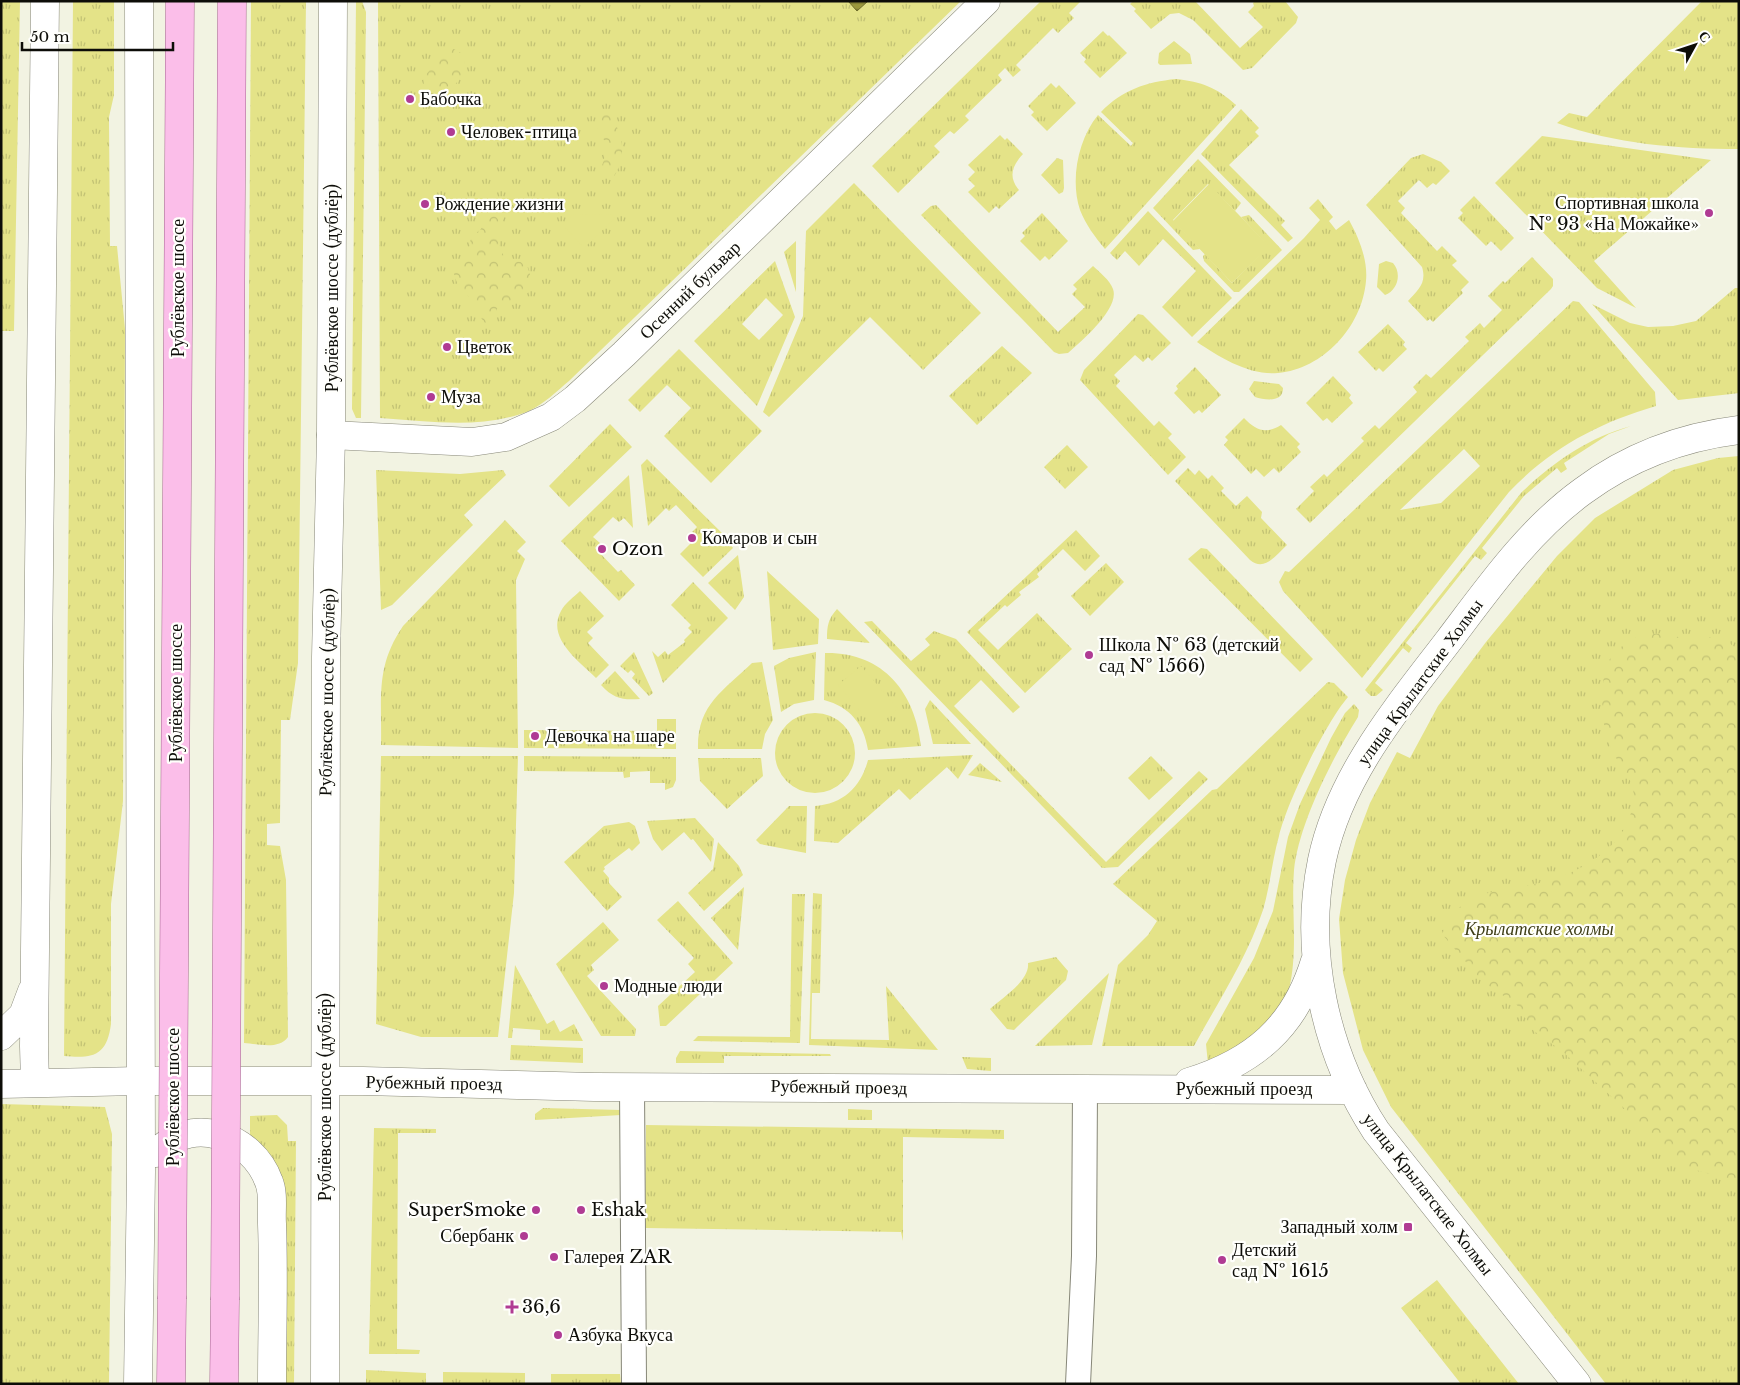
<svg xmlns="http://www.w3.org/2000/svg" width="1740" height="1385" font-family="'Libre Baskerville',serif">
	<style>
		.grass { fill: url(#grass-tufts); fill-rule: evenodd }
		.forest { fill: url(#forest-crowns) }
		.pitch { fill: #e4e388 }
		.water { fill: url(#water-rules); stroke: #706e2c }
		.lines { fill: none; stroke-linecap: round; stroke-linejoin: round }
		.minor-casing { stroke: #878778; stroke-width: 26 }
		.tertiary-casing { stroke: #878778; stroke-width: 29 }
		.secondary-casing { stroke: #878778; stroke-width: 29 }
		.primary-casing { stroke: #a66390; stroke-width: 29 }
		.minor { stroke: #fff; stroke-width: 24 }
		.tertiary { stroke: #fff; stroke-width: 28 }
		.secondary { stroke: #fff; stroke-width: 28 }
		.primary { stroke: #fbbee9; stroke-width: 28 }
		.primary-bridge-casing { stroke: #a66390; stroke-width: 29; stroke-linecap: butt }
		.primary-bridge { stroke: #fbbee9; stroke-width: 28 }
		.poi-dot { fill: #b03b93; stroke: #fffffc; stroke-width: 2 }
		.labels { text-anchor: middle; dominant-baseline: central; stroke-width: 4.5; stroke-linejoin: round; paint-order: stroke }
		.poi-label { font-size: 18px; fill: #0d0d08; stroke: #fffffc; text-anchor: start }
		.street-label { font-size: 18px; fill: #0d0d08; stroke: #fffffc }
		.park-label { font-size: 18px; font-style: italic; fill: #3f3e17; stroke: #fffffc }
	</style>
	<defs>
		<pattern id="grass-tufts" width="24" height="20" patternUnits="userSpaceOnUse" patternTransform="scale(1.25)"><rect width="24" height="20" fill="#e4e388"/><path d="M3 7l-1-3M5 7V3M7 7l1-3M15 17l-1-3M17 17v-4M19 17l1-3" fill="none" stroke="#c2c274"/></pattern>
		<pattern id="forest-crowns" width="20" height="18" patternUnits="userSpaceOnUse" patternTransform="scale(1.25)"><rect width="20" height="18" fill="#e4e388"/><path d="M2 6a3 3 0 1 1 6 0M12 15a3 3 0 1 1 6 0" fill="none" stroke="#c2c274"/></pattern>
		<pattern id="water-rules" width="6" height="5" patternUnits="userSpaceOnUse" patternTransform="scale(1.25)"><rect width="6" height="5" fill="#9b983c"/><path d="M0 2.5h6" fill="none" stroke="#7d7a30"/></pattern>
	</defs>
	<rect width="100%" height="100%" fill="#f2f3e2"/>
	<path class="grass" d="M1,1H20L14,331H1Z
		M73,1H114V95L109,117L110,246H117L125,329L123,801L111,904V1024C107,1055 94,1059 64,1056Z
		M251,1H306L298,663L290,720H281L280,823L267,824V845L280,846L286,880L288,1037C279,1050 258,1044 244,1043Z
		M356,1H362L366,12L361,418H356L352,409Z
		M378,1H961L569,381C557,391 544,404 529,411C480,430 430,421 380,418Z
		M1041,1H1081L1069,13L1074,18L1058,33L1053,28L1016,65L1021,70L1013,77L1005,68L998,75L1002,80L965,116L969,120L954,134L950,131L934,146L940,152L898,193L872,166Z
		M1133,1H1195L1240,48L1263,27L1248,12L1254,6L1253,3L1255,1H1285L1298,17L1296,23L1252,68L1243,70L1193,20L1179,13L1170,14L1151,29L1134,11L1136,9L1130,4Z
		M1702,1H1739V149C1678,149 1615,144 1557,123L1569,113L1587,117Z
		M1103,31L1108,36L1109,35L1127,53L1100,78L1084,62L1086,59L1080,53Z
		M1174,41L1190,54L1192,64L1160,65L1158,63L1159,53Z
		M1176,79C1202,82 1216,87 1236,105L1105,249C1095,237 1086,225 1080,210C1070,180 1078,139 1098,115L1131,146L1133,143L1101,112C1122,90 1146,82 1176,79Z
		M1051,83L1056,88L1059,85L1076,103L1047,131L1031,115L1034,112L1028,106Z
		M1241,109L1259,128L1255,132L1259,136L1229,165L1285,221L1281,225L1293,238L1288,242L1201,154Z
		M1000,135L1005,140L1007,138L1023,154C1012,166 1008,177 1019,190L999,209L996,206L989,213L968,192L975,186L968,179L975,172L968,165Z
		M1542,136L1711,160L1594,261L1636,308L1597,288L1495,183Z
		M1423,154L1441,162L1450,171L1436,185L1433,183L1427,188L1419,180L1398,201L1405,208L1401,213L1437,251L1442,246L1457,261L1452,265L1469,282L1461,290L1463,293L1433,322L1430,319L1427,321L1408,301C1418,290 1427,283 1422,267L1366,205L1411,158Z
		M1057,158L1063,160L1064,188L1063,192L1059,194L1041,175Z
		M1198,159L1241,203L1235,211L1208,184L1173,220L1200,249L1193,250L1153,208Z
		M854,183L981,313L923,370L870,317L769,417L763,412L803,316L806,231Z
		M1474,196L1514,238L1501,251L1491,241L1486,246L1458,218L1463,213L1460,210Z
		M1318,199L1333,217L1329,221L1336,230L1349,220C1359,238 1368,260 1366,281C1362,327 1323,369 1278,373C1250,376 1219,357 1197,342L1304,238L1320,220L1309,208Z
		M936,205L1058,332L1085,307L1072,294L1077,289L1073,285L1093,266C1099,272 1110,280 1113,289C1120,308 1082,341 1068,353L1059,354L1054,352L921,215L931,206Z
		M1148,211L1232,298L1192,337L1162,307L1196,271L1163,239L1139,266L1125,251L1117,260L1110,253Z
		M1042,213L1068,241L1049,260L1045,256L1040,261L1020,241L1025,236L1022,233Z
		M1249,215L1282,250L1239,292H1234L1204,261L1203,256L1205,254L1232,283L1268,246L1241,217Z
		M796,241V292L784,252Z
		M1532,257L1553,279V286L1551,289L1310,523L1296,509L1314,491L1310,487L1324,474L1327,477L1364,441L1361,438L1375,425L1379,429L1417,392L1413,387L1426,374L1431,378L1469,341L1465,337L1480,323L1484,328L1502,310L1488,296L1503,281L1505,283Z
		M775,261L795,317L757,406L694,341ZM766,298L783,315L759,340L742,324Z
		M1386,261L1393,263C1402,273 1398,290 1385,295L1377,287L1379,264Z
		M1735,288H1739V393L1731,394L1678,400L1592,304L1630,323L1648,327L1673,326L1696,321Z
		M1573,301L1579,302L1655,392L1656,406C1598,423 1551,448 1509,492L1362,678L1283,591L1279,582L1285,571L1289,572ZM1464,449L1480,466L1441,503L1400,510Z
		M1138,314L1143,315L1171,343L1152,361L1148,357L1143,362L1135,355L1114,375L1120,381L1116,386L1154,426L1159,421L1172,434L1168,438L1186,457L1168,475L1080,380L1084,370Z
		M1388,324L1405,342L1403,345L1407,349L1383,372L1379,368L1376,371L1358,352Z
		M1002,346L1032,373L977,425L949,396Z
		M679,349L762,431L711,483L664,436L691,408L667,385L640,412L628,400Z
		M1195,367L1221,395L1202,413L1199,410L1194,414L1174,393L1178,389L1176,386Z
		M1333,376L1351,395L1349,398L1353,403L1332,423L1327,418L1323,421L1306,403Z
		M1254,381L1279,384L1283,388C1283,403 1265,400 1255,397L1249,389Z
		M1244,418C1256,431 1267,434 1281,425L1300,444L1297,447L1301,452L1279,473L1274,468L1264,477L1256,469L1251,474L1224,445L1228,440L1225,437Z
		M610,424L632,447L569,507L549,486Z
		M1631,426L1609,434L1564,463L1567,469L1561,473L1557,468L1524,496L1482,548L1487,553L1481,560L1475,556L1406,643L1412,648L1409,653L1403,648L1375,683L1383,690L1376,696H1371L1365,690L1521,493C1552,463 1589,437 1631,426Z
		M1067,445L1088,467L1065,489L1044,467Z
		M1739,456V1384H1606L1391,1107L1363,1050L1343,973L1339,919L1345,880L1356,840L1370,803L1397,752L1410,758L1438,706L1486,642L1557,556L1595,518L1673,470L1718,458Z
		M647,459L726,537L733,548L703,577L680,554L696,538L691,533L697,527L676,505L669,511L666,508L648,526L641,465Z
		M1188,468L1195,475L1199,470L1208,479L1212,475L1224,488L1221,491L1236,506L1247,496L1262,512L1261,518L1287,545C1276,555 1265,572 1250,560L1175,481Z
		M376,470L460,474L503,470L506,475L464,515L473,525L392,605L381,610Z
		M629,475L633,528L624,518L619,522L613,517L593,537L600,543L595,548L618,572L621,570L635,585L619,601L561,541Z
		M505,520L526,542L517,551L525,559L516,580L518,748L381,745C382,697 375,667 403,626Z
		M1076,530L1100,556L1085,571L1063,549L1037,574L1039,577L1019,592L1021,595L1007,607L1005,605L978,630L998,650L1037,613L1072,649L1025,693L967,632Z
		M1201,548L1207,549L1313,659L1300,672L1188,559Z
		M738,555L744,597L735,610L708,583Z
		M1106,563L1124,582L1090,616L1071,596Z
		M767,571L819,619L818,644L773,650Z
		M693,582L728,618L663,683L652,651L658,657L665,651L668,655L685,642L684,640L692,632L688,628L691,625L671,605Z
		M580,591L604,616L587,632L593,638L588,643L609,665L596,678C579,661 546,638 561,611C565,603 574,597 580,591Z
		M837,609L870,643L827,639C827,626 828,619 837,609Z
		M872,621L911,661L930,645L925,639L934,631L956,639L1020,707L1013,713L981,680L954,706L1106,862L1199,771L1208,779L1118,867L1102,868L864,622Z
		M634,652L653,693L649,696L632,678L635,674L631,670L628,673L620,666Z
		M816,652L814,700L794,704L781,712L774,666L789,658Z
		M825,653C883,652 915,692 921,746L868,750C864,724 850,707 824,700Z
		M762,662L773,720L765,734L762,749H698C697,705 723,691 752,663Z
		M615,671L640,699C622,700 614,699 601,685Z
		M1328,682L1334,683L1348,697C1325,724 1287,802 1279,836C1272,861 1270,886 1263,910C1247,958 1218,1002 1194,1046H1102L1118,965L1148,935L1157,921L1113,884L1212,790L1217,789Z
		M930,700L971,744H933L925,709Z
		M1354,704L1359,710L1358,717C1333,757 1299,823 1294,870C1290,919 1304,978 1275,1022C1271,1029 1219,1058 1208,1064L1206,1044L1254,958L1273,911L1288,837L1300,804L1331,738L1345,713Z
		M775 753a40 40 0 1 1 80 0a40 40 0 1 1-80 0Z
		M657,719H676V749L524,748V730L657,731Z
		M973,755L958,779L947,767L910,800L899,789L838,843L814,841L815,806C843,804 861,787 868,760Z
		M381,756H518L514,893L498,1037H421L376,1024Z
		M524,756L676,757V780L673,787L665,790V783H650V771L630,772V777L624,778L623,772L524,771Z
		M1151,756L1173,778L1149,800L1128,778Z
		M698,758H761L763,776L727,809L700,781Z
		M980,763L1002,782L968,775Z
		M789,806H807L806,853L760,844L756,840Z
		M695,818L714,839L711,862L693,839L691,840L684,832L662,851L653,839L647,821Z
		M629,822L635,826L640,843L632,851L629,848L604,867L605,869L603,871L609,878V883L622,897L607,911L564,862L604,826Z
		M718,842L739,866L743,875L704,911L688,893L713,869Z
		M744,887L738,950L711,918Z
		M813,893L822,894L820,993H812L811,1039L889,1040L886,986L938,1050L809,1045Z
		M792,894H805L800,1043L693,1041L698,1036L790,1037Z
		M678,901L733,963L666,1026H660L658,1006L695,972L688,964L694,958L657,920Z
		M603,922L619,940L591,965L594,970L587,976L636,1029L635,1036H601L556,964Z
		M1056,957L1068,971L1066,980L1017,1027L1014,1030L1007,1029L990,1009C1002,998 1030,981 1028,963Z
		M515,965L547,1024L554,1020L560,1032L574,1024L583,1041L540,1040V1030L513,1028L512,1038H508Z
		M1109,973L1092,1045L1035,1046Z
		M511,1045L583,1048V1063L510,1060Z
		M680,1051L830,1054L831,1056H724V1063H676V1058Z
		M962,1057L991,1058V1071L967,1069Z
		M1,1104L105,1107L112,1134L109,1384H1Z
		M543,1108L621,1110V1115L535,1120V1114Z
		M848,1109L872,1110V1120H848Z
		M277,1115L287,1125L288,1141H296L294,1384H280L281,1199L250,1139V1116Z
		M646,1125L1004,1130V1139L903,1137V1241L901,1232L645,1228Z
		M374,1128L436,1129V1133H398L397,1349L420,1350L419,1354H369Z
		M1437,1280L1519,1384H1461L1401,1308Z
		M366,1370L426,1373V1384H366Z
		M443,1372L525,1373V1384H443Z
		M551,1374H620L621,1384H551Z"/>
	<path class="forest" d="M450,47L463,54C469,72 451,97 432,98C424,91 422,85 425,75C436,66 435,51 450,47Z
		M605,110C624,130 628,155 613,178L601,168C608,152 607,137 594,124Z
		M491,205C518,214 486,243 507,258C513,262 520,261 526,264C532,276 535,292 520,299C513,302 507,299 501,304C495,308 496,318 490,324L485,323C480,318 479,311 475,305C467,292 459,292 454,274L458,262L468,257C474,240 463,244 481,229L483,211Z
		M1665,633L1691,641L1708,637L1728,641L1739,653V1182L1692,1169L1649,1142L1625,1109L1562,1051L1534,1031L1517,1005L1483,982L1442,934C1446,927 1449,917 1455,911C1480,889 1509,889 1540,883C1574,875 1616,853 1629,819C1643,780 1622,775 1610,746C1601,726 1600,688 1606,667C1609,656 1624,643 1635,638C1643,634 1655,634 1665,633Z"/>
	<path class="pitch" d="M1209,184L1269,246L1232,283L1173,221Z
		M610,214L615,218L584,248L563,225L572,215Z
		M861,666L898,709L875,728L838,685Z"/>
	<path class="water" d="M848,1H868L857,11Z"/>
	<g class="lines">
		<defs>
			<path id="minor" d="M632,1087L634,1384
				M1078,1384L1084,1256L1085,1089"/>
			<path id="tertiary" d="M331,435L472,442L506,437L551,417L575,399L624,354L986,1
				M1,1036L23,1015L32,991
				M1189,1082C1254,1062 1295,1027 1315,961
				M35,1083L34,1046L45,1
				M1,1084L139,1081H363L594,1087L1353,1090
				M1577,1384L1376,1131C1325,1053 1303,952 1322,860C1340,775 1398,707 1449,640C1489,587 1529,530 1583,491C1629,457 1682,437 1739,430"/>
			<path id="secondary" d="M156,1153C173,1136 194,1128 218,1135C241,1141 261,1159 269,1182C274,1194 271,1211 272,1224C274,1277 272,1330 272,1384
				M138,1384L141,1172L139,1
				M325,1384L326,657L331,435L333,1"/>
			<path id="primary" d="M171,1384L172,1299
				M224,1384L225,1300"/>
		</defs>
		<use href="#minor" class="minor-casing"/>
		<use href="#tertiary" class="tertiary-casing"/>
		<use href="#secondary" class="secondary-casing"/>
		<use href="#primary" class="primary-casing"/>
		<use href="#minor" class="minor"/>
		<use href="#tertiary" class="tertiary"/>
		<use href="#secondary" class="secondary"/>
		<use href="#primary" class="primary"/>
		<defs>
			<path id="primary-bridge" d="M172,1299L180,1
				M225,1300L232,1"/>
		</defs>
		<use href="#primary-bridge" class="primary-bridge-casing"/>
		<use href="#primary-bridge" class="primary-bridge"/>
	</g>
	<g class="poi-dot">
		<circle cx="410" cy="99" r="5"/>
		<circle cx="451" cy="132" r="5"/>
		<circle cx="425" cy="204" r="5"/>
		<circle cx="1709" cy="213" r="5"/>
		<circle cx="447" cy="347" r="5"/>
		<circle cx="431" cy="397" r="5"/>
		<circle cx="692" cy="538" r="5"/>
		<circle cx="602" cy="549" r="5"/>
		<circle cx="1089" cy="655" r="5"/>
		<circle cx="535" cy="736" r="5"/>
		<circle cx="604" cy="986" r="5"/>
		<circle cx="536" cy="1210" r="5"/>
		<circle cx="581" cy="1210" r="5"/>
		<rect x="1403" y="1222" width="10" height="10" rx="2.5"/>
		<circle cx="524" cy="1236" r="5"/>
		<circle cx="554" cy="1257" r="5"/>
		<circle cx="1222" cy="1260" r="5"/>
		<path d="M509.5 1299.5h5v5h5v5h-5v5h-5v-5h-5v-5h5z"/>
		<circle cx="558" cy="1335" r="5"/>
	</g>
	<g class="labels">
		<g class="poi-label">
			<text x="420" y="99">Бабочка</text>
			<text x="461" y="132">Человек-птица</text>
			<text x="1699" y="203" text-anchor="end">Спортивная школа<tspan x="1699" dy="21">№ 93 «На Можайке»</tspan></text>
			<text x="435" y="204">Рождение жизни</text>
			<text x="457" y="347">Цветок</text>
			<text x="441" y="397">Муза</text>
			<text x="702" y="538">Комаров и сын</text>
			<text x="612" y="549">Ozon</text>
			<text x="1099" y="645">Школа № 63 (детский<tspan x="1099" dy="21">сад № 1566)</tspan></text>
			<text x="545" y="736">Девочка на шаре</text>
			<text x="614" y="986">Модные люди</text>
			<text x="526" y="1210" text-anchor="end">SuperSmoke</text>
			<text x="591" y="1210">Eshak</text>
			<text x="1398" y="1227" text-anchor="end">Западный холм</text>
			<text x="514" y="1236" text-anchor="end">Сбербанк</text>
			<text x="1232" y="1250">Детский<tspan x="1232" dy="21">сад № 1615</tspan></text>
			<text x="564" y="1257">Галерея ZAR</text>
			<text x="522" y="1307">36,6</text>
			<text x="568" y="1335">Азбука Вкуса</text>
		</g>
		<g class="street-label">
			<text transform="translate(178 288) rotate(-90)">Рублёвское шоссе</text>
			<text transform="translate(332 288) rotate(-90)">Рублёвское шоссе (дублёр)</text>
			<text transform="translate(690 290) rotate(-44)">Осенний бульвар</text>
			<text transform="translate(1420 682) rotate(-54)">улица Крылатские Холмы</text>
			<text transform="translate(327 692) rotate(-89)">Рублёвское шоссе (дублёр)</text>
			<text transform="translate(176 693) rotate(-90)">Рублёвское шоссе</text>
			<text transform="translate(434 1083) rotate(1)">Рубежный проезд</text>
			<text transform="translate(839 1087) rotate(1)">Рубежный проезд</text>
			<text x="1244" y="1089">Рубежный проезд</text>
			<text transform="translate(173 1097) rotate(-90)">Рублёвское шоссе</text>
			<text transform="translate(325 1097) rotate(-90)">Рублёвское шоссе (дублёр)</text>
			<text transform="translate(1428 1194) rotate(52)">улица Крылатские Холмы</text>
		</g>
		<g class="park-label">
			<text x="1539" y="929">Крылатские холмы</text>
		</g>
	</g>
	<rect width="1740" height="1385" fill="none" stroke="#0d0d08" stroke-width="5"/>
	<g transform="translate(1695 45) rotate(50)" stroke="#fffffc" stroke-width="4" paint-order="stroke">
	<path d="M0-4L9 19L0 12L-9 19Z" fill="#0d0d08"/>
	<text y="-8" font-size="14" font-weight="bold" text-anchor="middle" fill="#0d0d08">С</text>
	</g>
	<path d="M22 42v8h151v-8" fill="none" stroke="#0d0d08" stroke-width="2.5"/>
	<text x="30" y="42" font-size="15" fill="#0d0d08" stroke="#fffffc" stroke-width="4" paint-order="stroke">50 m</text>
</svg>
